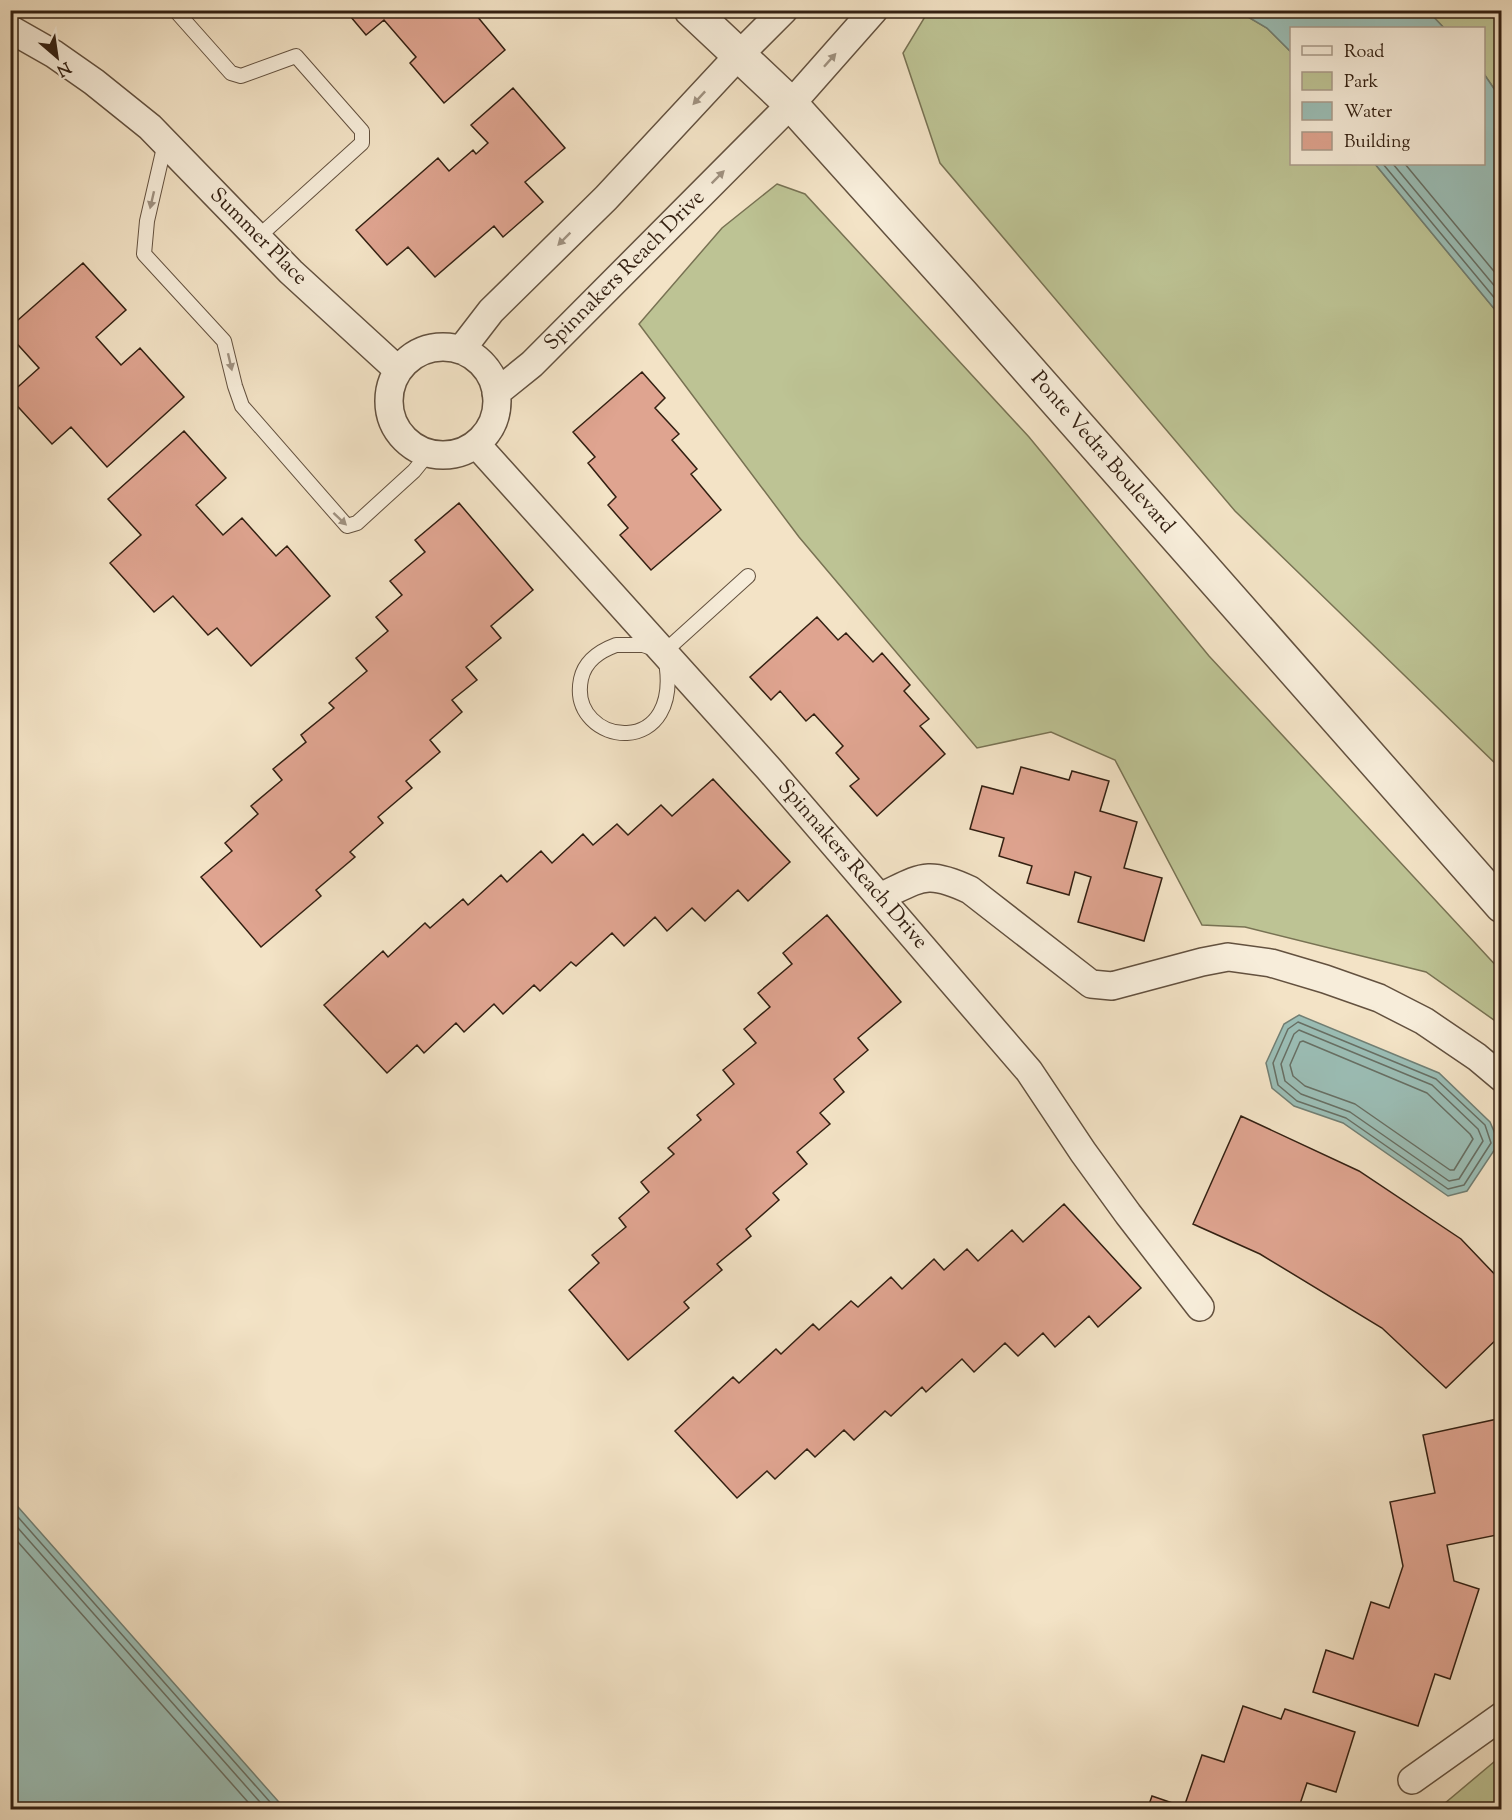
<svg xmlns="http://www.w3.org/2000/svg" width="1512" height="1820" font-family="'Sorts Mill Goudy',serif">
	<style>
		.green { fill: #bdc394; stroke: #787253; stroke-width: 1.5 }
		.water { fill: #9bbeb6; stroke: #717f74; stroke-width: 1.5 }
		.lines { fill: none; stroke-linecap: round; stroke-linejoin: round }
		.shore { stroke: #676f64; stroke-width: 1.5 }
		.building { fill: #dfa490; stroke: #332012; stroke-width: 1.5 }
		.service-casing { stroke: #63513f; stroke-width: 16 }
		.minor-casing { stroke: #63513f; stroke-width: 30 }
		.tertiary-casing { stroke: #63513f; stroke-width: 36 }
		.service { stroke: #f7edda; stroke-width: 14 }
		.minor { stroke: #f7edda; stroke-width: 27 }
		.tertiary { stroke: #f7edda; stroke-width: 33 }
		.oneway { fill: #9f9180 }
		.labels { text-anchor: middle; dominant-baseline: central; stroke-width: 4.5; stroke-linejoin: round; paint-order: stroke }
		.street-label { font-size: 21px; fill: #332012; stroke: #f7edda }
	</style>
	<rect width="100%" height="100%" fill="#f3e3c6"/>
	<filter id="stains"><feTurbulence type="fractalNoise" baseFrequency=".00333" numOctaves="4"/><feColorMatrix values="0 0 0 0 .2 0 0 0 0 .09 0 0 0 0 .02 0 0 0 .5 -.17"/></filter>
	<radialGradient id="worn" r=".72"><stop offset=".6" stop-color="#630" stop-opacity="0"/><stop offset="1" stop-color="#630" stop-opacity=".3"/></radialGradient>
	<path class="green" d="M929,10L1238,11L1267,28L1291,52L1292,164H1375L1501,317V769L1235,511L940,163L903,53Z
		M1428,11H1501V99L1484,74V28H1444Z
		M777,184L805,194L1029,437L1209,656L1501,971V1025L1426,972L1245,927L1202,925L1115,760L1051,732L977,748L799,537L639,324L722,228Z
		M1501,1756V1809H1438Z"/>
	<path class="water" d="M1238,11H1428L1444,28H1292L1291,52L1267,28Z
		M1484,74L1501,99V317L1375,164H1484Z
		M1299,1015L1439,1073L1490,1122L1499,1143L1467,1191L1448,1196L1343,1123L1294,1106L1272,1088L1266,1063L1284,1024Z
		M10,1499H11L285,1809H11Z"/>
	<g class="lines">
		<path class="shore" d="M1383,164L1502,307
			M1393,164L1502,295
			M1405,164L1502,281
			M1298,1022L1436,1079L1485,1125L1491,1143L1464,1185L1448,1189L1346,1118L1297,1101L1278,1085L1273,1063L1288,1029Z
			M1299,1030L1432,1085L1478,1129L1483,1141L1459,1179L1449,1181L1350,1112L1301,1094L1285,1081L1281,1064L1294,1034Z
			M1303,1041L1427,1093L1470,1134L1473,1139L1454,1170H1450L1355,1104L1305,1086L1293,1076L1290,1065L1300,1042Z
			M10,1508L277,1810
			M10,1519L267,1810
			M10,1533L255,1810"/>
	</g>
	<path class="building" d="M345,10H472L505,50L444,103L410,63L416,57L384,20L366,35Z
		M513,88L565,148L525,182L543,202L503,237L494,226L435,277L408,247L387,265L356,230L438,158L449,171L473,150L476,154L488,143L471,125Z
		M83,263L126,310L96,337L121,365L140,348L184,397L107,467L71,427L52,444L10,398V394L39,368L10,336V327Z
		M642,372L665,398L655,408L679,434L672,440L697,469L691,474L721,510L651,570L620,535L628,528L608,505L616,497L588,463L595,457L573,432Z
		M184,431L226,478L196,505L223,535L242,518L276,556L287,546L330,596L251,666L217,628L208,635L173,596L154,612L110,563L141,535L108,499Z
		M459,503L533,590L491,626L501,638L466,667L477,680L452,700L462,712L430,740L440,752L406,781L412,788L378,817L383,823L350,852L355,857L316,890L321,896L261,947L201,877L232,851L225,843L258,814L251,806L282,780L273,769L306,742L301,735L334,708L329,703L367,671L356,658L388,631L376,617L402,595L390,581L425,552L415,540Z
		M817,617L838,640L846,633L873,662L882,653L910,685L904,691L929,719L920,726L945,754L877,816L850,786L859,779L836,753L843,746L814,714L806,721L780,691L771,700L750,677Z
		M1021,767L1069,780L1072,771L1109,781L1100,811L1137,822L1124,868L1162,878L1144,941L1078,922L1091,877L1075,872L1069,895L1027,883L1032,866L999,856L1004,838L970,829L982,786L1013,794Z
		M713,779L790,862L748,901L738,890L705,921L692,908L667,931L655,917L624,946L612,933L576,966L571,962L540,991L534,985L503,1014L494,1004L464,1032L456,1023L424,1053L417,1045L387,1073L324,1005L383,951L388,957L425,923L430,928L463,899L468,905L501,875L507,882L541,851L552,863L583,834L593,845L617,824L628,835L661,805L672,816Z
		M827,915L901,1002L858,1038L868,1050L834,1079L844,1092L820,1113L830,1124L797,1152L807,1164L773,1193L779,1200L746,1229L751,1236L717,1264L722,1270L684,1302L689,1308L628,1360L569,1290L599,1263L592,1255L626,1227L619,1218L649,1192L641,1182L674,1154L668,1148L701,1120L697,1115L734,1084L723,1070L756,1043L744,1029L770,1007L758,993L792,964L783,953Z
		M1241,1116L1359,1171L1461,1239L1502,1282V1334L1446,1388L1382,1328L1260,1254L1193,1224Z
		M1064,1204L1141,1288L1098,1327L1089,1316L1055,1347L1043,1333L1018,1356L1005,1343L974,1372L962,1359L926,1392L922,1387L891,1416L885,1411L854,1440L844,1430L815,1457L807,1449L775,1479L767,1471L737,1498L675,1431L733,1377L739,1383L776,1349L781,1354L813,1324L819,1330L851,1301L858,1307L891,1277L902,1289L934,1259L944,1270L967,1249L978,1261L1012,1230L1023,1242Z
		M1502,1418V1534L1447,1545L1454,1581L1479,1589L1450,1679L1435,1674L1418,1726L1313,1692L1326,1650L1353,1659L1371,1602L1389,1608L1403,1566L1390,1502L1435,1493L1423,1435Z
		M1243,1706L1281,1719L1285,1709L1355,1732L1336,1792L1307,1783L1298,1810H1147L1152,1796L1184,1807L1202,1755L1224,1762Z"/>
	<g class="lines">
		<defs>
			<path id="service" d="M175,10L231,73L241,76L296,56L362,131V143L257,238
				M165,143L147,221L144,254L224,341L235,386L242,406L347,526L357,523L414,471L427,455
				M616,645H643L664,652C690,764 567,747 581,679C585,660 600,651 616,645Z
				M664,652L748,576"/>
			<path id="minor" d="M10,29L54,54L94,82L150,127L291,272L398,370
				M389 401a54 54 0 1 1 108 0a54 54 0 1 1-108 0Z
				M461,350L491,311L606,198L739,55L784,10
				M496,393L532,364L791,104L874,10
				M477,445L769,769L1029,1071L1083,1152L1128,1214L1200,1307
				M880,897C921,878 926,869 970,890L1091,984L1112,986L1202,962L1228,957L1271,963L1325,979L1379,998L1424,1021L1477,1057L1502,1078
				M1412,1780L1502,1716"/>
			<path id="tertiary" d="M691,10L791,104L962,294L1502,906"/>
		</defs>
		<use href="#service" class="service-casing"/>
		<use href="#minor" class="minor-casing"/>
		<use href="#tertiary" class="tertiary-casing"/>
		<use href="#service" class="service"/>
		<use href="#minor" class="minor"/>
		<use href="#tertiary" class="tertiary"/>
	</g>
	<defs><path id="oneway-solid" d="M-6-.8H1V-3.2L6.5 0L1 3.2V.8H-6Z" transform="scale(1.5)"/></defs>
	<g class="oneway">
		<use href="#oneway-solid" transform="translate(830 60) rotate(-48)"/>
		<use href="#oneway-solid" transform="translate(699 98) rotate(133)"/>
		<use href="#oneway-solid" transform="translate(718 177) rotate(-45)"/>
		<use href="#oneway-solid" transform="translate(152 200) rotate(103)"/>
		<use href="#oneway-solid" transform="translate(564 239) rotate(135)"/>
		<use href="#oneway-solid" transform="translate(230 362) rotate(77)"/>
		<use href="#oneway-solid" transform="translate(340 519) rotate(43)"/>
	</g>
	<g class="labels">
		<g class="street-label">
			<text transform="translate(258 237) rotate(45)">Summer Place</text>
			<text transform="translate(625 271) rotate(-45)">Spinnakers Reach Drive</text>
			<text transform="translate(1102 453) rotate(49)">Ponte Vedra Boulevard</text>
			<text transform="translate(852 865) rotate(49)">Spinnakers Reach Drive</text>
		</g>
	</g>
	<rect width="1512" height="1820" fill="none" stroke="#f3e3c6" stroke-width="36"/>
	<rect x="12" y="12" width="1488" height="1796" fill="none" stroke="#332012" stroke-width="3"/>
	<rect x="18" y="18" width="1476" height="1784" fill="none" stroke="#332012" stroke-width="1.5"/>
	<rect x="1290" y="27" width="195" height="138" fill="#f7edda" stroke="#a99b8a" stroke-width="1.5"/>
	<rect x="1302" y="46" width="30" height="9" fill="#f7edda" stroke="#a99b8a" stroke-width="1.5"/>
	<text x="1344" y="57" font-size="18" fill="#332012">Road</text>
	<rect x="1302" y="72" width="30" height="18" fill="#bdc394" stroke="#a99b8a" stroke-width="1.5"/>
	<text x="1344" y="87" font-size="18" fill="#332012">Park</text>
	<rect x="1302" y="102" width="30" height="18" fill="#9bbeb6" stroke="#a99b8a" stroke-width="1.5"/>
	<text x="1344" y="117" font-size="18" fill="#332012">Water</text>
	<rect x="1302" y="132" width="30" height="18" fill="#dfa490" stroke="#a99b8a" stroke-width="1.5"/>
	<text x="1344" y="147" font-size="18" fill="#332012">Building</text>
	<g transform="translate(57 57) rotate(151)" stroke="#f7edda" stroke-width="4.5" paint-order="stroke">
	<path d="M0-4.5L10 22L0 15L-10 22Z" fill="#332012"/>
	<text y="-9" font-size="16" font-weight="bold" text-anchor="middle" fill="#332012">N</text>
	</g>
	<rect width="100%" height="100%" filter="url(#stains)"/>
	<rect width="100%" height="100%" fill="url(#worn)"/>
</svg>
